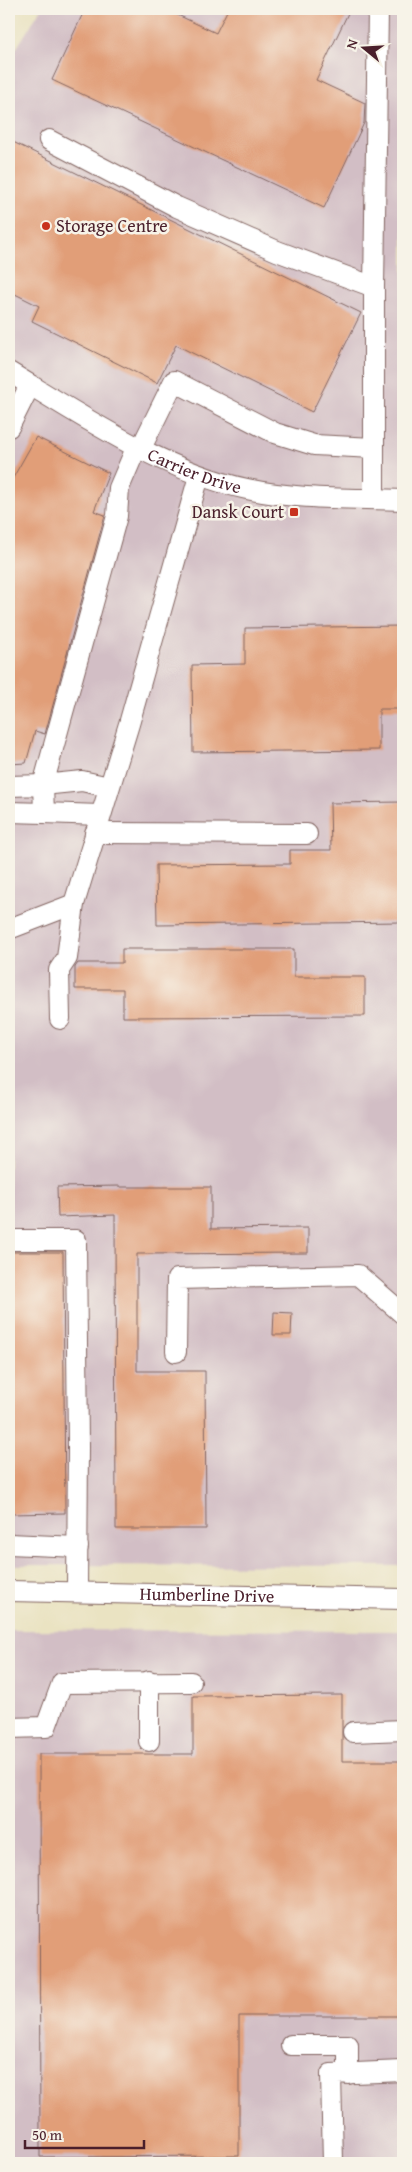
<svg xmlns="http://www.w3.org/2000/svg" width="412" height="2172" font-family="'Gentium Book Plus',serif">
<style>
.industrial{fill:#d2bec5}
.building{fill:#e19e78}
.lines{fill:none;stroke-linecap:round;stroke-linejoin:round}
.minor-casing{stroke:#826460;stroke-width:22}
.minor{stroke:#fff;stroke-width:20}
.poi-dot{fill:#c8321e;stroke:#f7f3e8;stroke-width:2}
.labels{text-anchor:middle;stroke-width:5;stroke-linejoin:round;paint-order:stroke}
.poi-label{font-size:18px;fill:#4a1f2b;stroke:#f7f3e8;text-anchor:start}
.street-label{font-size:18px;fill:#4a1f2b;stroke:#f7f3e8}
</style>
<rect width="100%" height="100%" fill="#f7f3e8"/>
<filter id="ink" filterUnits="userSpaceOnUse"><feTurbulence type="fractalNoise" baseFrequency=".02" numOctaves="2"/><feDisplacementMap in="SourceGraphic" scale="10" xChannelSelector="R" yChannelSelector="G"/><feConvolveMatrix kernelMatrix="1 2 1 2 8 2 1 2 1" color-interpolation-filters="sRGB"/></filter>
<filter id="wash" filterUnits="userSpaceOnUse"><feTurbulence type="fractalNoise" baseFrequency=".0096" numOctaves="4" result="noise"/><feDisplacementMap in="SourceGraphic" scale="20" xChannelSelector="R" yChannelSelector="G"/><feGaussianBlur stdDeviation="1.12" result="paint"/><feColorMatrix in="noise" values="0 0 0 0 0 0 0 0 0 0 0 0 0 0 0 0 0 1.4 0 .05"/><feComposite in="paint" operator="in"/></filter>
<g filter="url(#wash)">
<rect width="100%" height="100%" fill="#eae3c2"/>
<g class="industrial">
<polygon points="41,9 403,9 403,1566 9,1565 9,60"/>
<polygon points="9,1630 403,1631 403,2163 9,2163"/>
</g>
<g id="blocks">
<g class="building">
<polygon points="85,9 165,9 216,33 228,9 350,9 316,80 365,103 364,123 324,208 52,80"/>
<polygon points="9,140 361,313 312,412 176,345 157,383 32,321 39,306 9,291"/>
<polygon points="36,437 109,473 94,511 105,515 45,734 35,731 26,763 9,764 9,485"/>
<polygon points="403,626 403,709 379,709 379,750 193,752 192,665 245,664 245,628"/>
<polygon points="403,802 403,922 157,925 156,865 290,864 290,850 331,850 330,803"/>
<polygon points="122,949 294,949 294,977 365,977 365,1016 123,1017 123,989 75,989 75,967 78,963 122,963"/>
<polygon points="120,1186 120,1187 211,1187 211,1229 308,1228 308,1253 137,1254 137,1371 205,1371 206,1529 116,1529 115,1215 58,1217 57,1187"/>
<polygon points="9,1252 63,1252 65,1513 9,1514"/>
<polygon points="274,1312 292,1313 291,1335 273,1335"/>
<polygon points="342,1695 342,1761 402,1761 402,2016 239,2016 239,2156 40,2157 39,1754 193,1754 193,1696"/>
</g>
</g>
</g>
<g filter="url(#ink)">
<use href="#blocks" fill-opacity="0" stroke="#826460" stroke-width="1"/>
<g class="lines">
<g class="minor-casing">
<g id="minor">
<polyline points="49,140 177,207 277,251 374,287"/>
<path id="s1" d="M9 372C82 416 163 471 247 489 298 500 352 498 403 500"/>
<polyline points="9,427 30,385"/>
<polyline points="141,448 174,381 275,433 314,445 374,448"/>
<polyline points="374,499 374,287 378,9"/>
<polyline points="9,786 43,785 44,813 100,815"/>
<polyline points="109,787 82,781 43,785 117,516 119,488 137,446"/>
<polyline points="9,812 44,813"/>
<polyline points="95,833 307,834"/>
<polyline points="9,929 74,904"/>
<polyline points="60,1019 59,970 67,958 74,904 129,724 199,476"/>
<polyline points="9,1240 76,1240 78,1447 77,1592"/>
<polyline points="176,1352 177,1279 358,1275 403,1314"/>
<polyline points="9,1544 78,1547"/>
<path id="s2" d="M9 1591 403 1599"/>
<polyline points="9,1728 46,1727 62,1683 191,1682"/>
<polyline points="353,1732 403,1730"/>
<polyline points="149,1741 149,1681"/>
<polyline points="291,2045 348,2045 348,2074"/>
<polyline points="333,2163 331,2074 403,2071"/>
</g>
</g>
<use href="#minor" class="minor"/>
</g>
</g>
<g class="poi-dot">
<circle cx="46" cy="226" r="5"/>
<rect x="289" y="507" width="10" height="10" rx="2.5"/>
</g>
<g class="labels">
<g class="poi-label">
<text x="56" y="232">Storage Centre</text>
<text x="284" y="518" text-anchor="end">Dansk Court</text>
</g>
<g class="street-label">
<text dy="6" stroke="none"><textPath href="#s1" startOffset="211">Carrier Drive</textPath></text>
<text dy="6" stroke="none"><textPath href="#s2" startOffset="198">Humberline Drive</textPath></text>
</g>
</g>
<rect width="412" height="2172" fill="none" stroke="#f7f3e8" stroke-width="30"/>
<g transform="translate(364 48) rotate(288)" stroke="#f7f3e8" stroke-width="4" paint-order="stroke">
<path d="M0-4L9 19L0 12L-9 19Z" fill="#4a1f2b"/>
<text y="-8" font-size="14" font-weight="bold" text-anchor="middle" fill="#4a1f2b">N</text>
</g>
<path d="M25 2140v8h119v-8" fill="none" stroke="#4a1f2b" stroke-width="2.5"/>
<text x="32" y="2140" font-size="15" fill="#4a1f2b" stroke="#f7f3e8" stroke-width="4" paint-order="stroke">50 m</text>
</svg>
